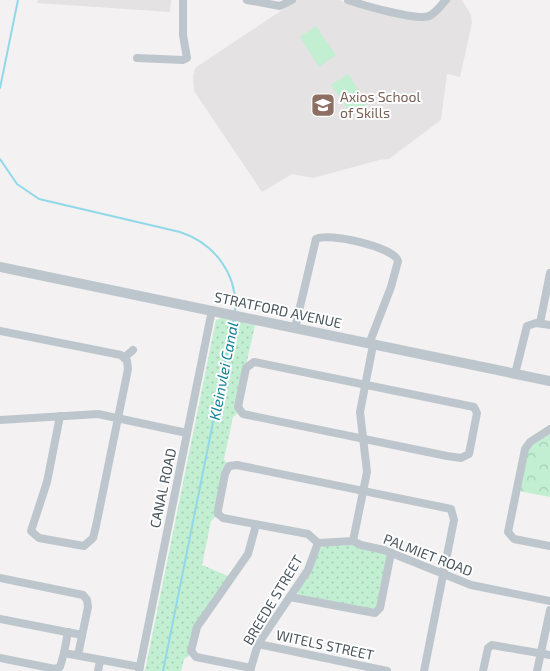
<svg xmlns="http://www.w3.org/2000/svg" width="550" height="671" font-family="'Exo 2',sans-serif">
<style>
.education{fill:#e4e2e3}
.grass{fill:url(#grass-dots)}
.park{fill:url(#park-crowns)}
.pitch{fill:#c2eed2}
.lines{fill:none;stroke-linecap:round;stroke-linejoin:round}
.stream{stroke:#91d9e9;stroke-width:2}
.minor{stroke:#bdc6cd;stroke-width:8}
.tertiary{stroke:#bdc6cd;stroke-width:10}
.labels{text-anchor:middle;stroke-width:4;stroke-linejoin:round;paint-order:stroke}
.education-label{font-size:14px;fill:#785e54;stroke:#fff;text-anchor:start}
.street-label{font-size:14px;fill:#49555e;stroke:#fff}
.water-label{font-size:15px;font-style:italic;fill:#138198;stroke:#fff}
</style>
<defs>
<pattern id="grass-dots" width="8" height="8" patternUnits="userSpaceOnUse" patternTransform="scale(1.25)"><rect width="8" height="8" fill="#c2eed2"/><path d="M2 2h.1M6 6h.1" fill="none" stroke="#a8ceb7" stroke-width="1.8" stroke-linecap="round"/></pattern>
<pattern id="park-crowns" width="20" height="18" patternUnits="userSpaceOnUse" patternTransform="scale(1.25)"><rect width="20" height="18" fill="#c2eed2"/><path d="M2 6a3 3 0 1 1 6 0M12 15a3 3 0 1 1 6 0" fill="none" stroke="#a8ceb7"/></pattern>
</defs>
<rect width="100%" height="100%" fill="#f3f1f1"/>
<g class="education">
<polygon points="38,0 171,0 170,12 37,3"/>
<polygon points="297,0 339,0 363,9 427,21 450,0 462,0 471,15 472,23 460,77 447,74 441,120 389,159 379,160 313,178 292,174 262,192 194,91 193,76 195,68"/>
</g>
<g class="grass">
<polygon points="222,318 255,325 236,410 238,413 233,417 224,459 227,464 216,516 211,521 202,565 228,576 194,628 190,655 184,659 181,671 145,671 216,320"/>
<polygon points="329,544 343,546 351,544 384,553 387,556 376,610 299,595 297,592 312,569 319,549"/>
</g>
<polygon class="park" points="550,432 550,497 519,491 528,447"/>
<g class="pitch">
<polygon points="316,26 336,55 319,67 300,37"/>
<polygon points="348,74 368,103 351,114 331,85"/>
</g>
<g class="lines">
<g class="stream">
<polyline points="0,88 18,0"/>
<path d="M0 159 17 184 39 199 180 232C214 243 238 274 235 311"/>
<polyline points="163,671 234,318"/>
</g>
<g class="minor">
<polyline points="247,0 280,6 292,0"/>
<path d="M348 0C362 5 418 21 429 16 436 13 441 5 446 0"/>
<polyline points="137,58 183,60 187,58 183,35 183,0"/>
<polyline points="540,323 550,273"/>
<path d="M295 328 316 239C328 232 394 247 398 261L391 287 369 344"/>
<polyline points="0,331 121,355 127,361 128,369 96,526 93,538 84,546 39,538 31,531 47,482 60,416"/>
<polyline points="125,357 133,350"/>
<polygon points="254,362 474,407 477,413 469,454 461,458 447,456 243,414 238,407 246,368"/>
<polyline points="515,374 527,326 536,323 550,325"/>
<polyline points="0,420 98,414 187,433"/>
<polyline points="550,429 530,442 525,449 508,532 514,539 550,546"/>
<polyline points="353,541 367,472 360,412 373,345"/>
<polyline points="0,578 83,595 87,600 88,607 78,655"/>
<polyline points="290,597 375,613 380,608 391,553"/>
<polyline points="0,619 82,635"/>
<polyline points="258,644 387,671"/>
<polyline points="64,653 68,632"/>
<polyline points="0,658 55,669 60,667 64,653 140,667"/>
<polyline points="251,668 196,657 191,651 197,627 248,554 256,525"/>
<polyline points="98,671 100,661"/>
<polyline points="139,671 212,310"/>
<polyline points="250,671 258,644 308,570 318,543"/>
<polyline points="424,671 454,520 451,509 237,465 229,466 225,474 218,510 218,514 223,518 308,534 318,543 353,541 361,545 384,550 471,585 550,601"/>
<polyline points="483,671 488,648 492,645 550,655"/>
<polyline points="537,671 550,610"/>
</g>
<polyline class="tertiary" points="0,267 550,381"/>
</g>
<defs>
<g id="school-square" transform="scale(1.25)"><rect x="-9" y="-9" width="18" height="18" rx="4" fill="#8d6e63" stroke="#fff"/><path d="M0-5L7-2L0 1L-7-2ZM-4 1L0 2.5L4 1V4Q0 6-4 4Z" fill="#fff"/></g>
</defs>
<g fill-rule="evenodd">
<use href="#school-square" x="323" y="105"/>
</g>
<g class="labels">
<g class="education-label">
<text x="340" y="102">Axios School<tspan x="340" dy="16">of Skills</tspan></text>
</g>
<g class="street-label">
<text transform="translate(278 310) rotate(12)" y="5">STRATFORD AVENUE</text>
<text transform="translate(163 488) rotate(-78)" y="5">CANAL ROAD</text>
<text transform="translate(428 555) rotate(21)" y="5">PALMIET ROAD</text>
<text transform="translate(273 600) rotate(-59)" y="5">BREEDE STREET</text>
<text transform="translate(325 645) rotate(12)" y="5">WITELS STREET</text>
</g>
<g class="water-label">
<text transform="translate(224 371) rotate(-79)" y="5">Kleinvlei Canal</text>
</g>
</g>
</svg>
